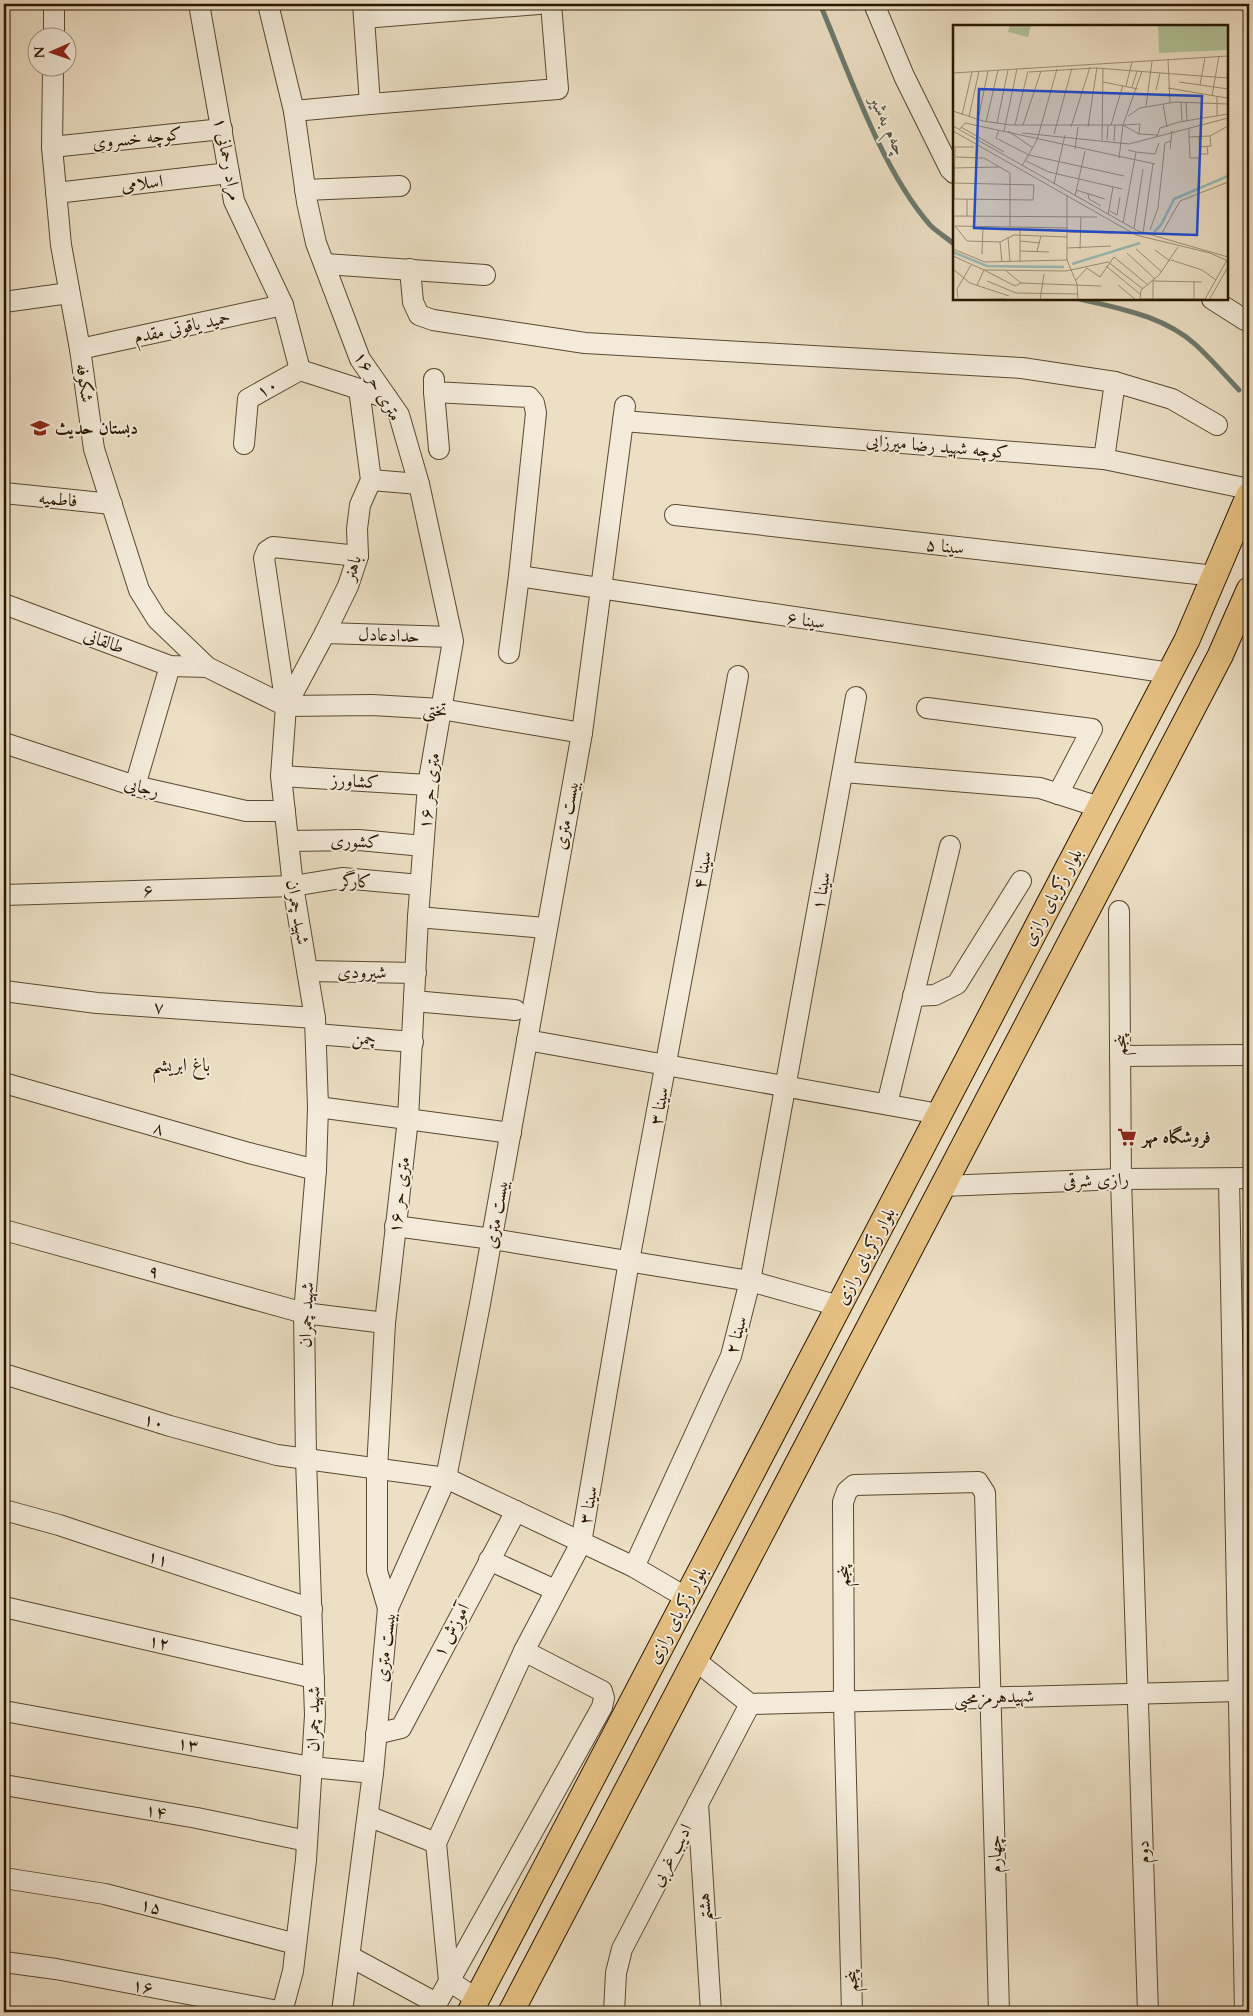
<svg xmlns="http://www.w3.org/2000/svg" width="1253" height="2016" font-family="Cardo,Amiri,serif">
<style>
.lines{fill:none;stroke-linecap:round;stroke-linejoin:round}
.stream{stroke:#6c7a6e;stroke-width:5}
.minor-casing{stroke:#594931;stroke-width:22}
.major-casing{stroke:#281700;stroke-width:27}
.minor{stroke:#f3ead9;stroke-width:20}
.major{stroke:#e6c082;stroke-width:25}
.labels{text-anchor:middle;stroke-width:4;stroke-linejoin:round;paint-order:stroke}
.street-label{font-size:18px;fill:#281700;stroke:#f3ead9}
.poi-label{font-size:18px;font-weight:bold;fill:#281700;stroke:#f3ead9;text-anchor:start}
.water-label{font-size:19px;font-style:italic;fill:#505140;stroke:#f3ead9}
.neighbourhood-label{font-size:19px;fill:#281700;stroke:#f3ead9}
.inset-river{fill:none;stroke:#99bcb7;stroke-width:2.5}
.inset-road{fill:none;stroke:#9e8f76;stroke-width:1}
.view{fill:#1d4ed8;fill-opacity:0.15;stroke:#1d4ed8;stroke-width:2.5}
.inset-edge{fill:none;stroke:#281700;stroke-width:2.5}
</style>
<rect width="100%" height="100%" fill="#ecdfc4"/>
<filter id="stains"><feTurbulence type="fractalNoise" baseFrequency=".004" numOctaves="4"/><feColorMatrix values="0 0 0 0 .2 0 0 0 0 .09 0 0 0 0 .02 0 0 0 .5 -.17"/></filter>
<radialGradient id="worn" r=".72"><stop offset=".6" stop-color="#630" stop-opacity="0"/><stop offset="1" stop-color="#630" stop-opacity=".3"/></radialGradient>
<g class="lines">
<g class="stream">
<path d="M820 4C849 72 881 169 930 225 937 232 947 238 954 244"/>
<path d="M1080 299C1121 309 1164 316 1196 345 1211 359 1225 375 1239 390"/>
</g>
<g class="minor-casing">
<g id="minor">
<polyline points="199,4 234,201 283,305 300,370 387,398"/>
<polyline points="268,4 294,111 307,202 316,243 360,359 399,415 419,484 453,641 428,785 418,917 408,1119 385,1323 377,1469 377,1571 388,1608"/>
<polyline points="874,4 904,76 950,169 954,173"/>
<polyline points="364,18 539,4"/>
<polyline points="54,38 54,4"/>
<polyline points="53,68 52,147 61,245 80,349 94,449 139,590 157,619 207,667 286,706 281,776 293,886 315,1018 318,1107 316,1170 304,1313 306,1459 315,1715 306,1860 293,1971 282,2012"/>
<polyline points="370,104 558,89 551,4"/>
<polyline points="294,111 370,104 363,4"/>
<polyline points="52,147 222,129"/>
<polyline points="305,190 400,186"/>
<polyline points="56,193 229,173"/>
<polyline points="325,264 485,275"/>
<polyline points="410,269 413,302 419,315 433,320 585,343 1022,368 1115,382 1172,399 1217,425"/>
<polyline points="1212,299 1245,320"/>
<polyline points="4,302 69,293"/>
<polyline points="80,349 283,305"/>
<polyline points="434,379 434,392 529,397 534,403 536,413 519,576"/>
<polyline points="434,392 439,449"/>
<polyline points="623,421 1104,459 1249,489"/>
<polyline points="244,444 248,399 300,370"/>
<polyline points="1104,459 1115,382"/>
<polyline points="371,480 419,484"/>
<polyline points="4,493 112,504"/>
<polyline points="675,515 1215,576"/>
<polyline points="4,604 170,666 207,667"/>
<polyline points="325,633 452,637"/>
<polyline points="509,653 519,576 1170,673"/>
<polyline points="286,706 325,633 348,586 358,556 357,529 360,505 371,480 359,389"/>
<polyline points="286,706 372,705 441,709 582,733"/>
<polyline points="286,706 264,558 267,551 273,547 358,556"/>
<polyline points="927,708 1092,729 1058,794"/>
<polyline points="4,743 135,786 246,811 285,811"/>
<polyline points="844,772 1040,788 1099,807"/>
<polyline points="281,776 428,785"/>
<polyline points="135,786 170,666"/>
<polyline points="288,841 359,840 423,846"/>
<polyline points="4,895 293,886 342,878 420,885"/>
<polyline points="1119,911 1121,1179 1148,2012"/>
<polyline points="418,917 545,928"/>
<polyline points="309,971 416,973"/>
<polyline points="4,991 97,1003 315,1018"/>
<polyline points="913,996 935,995 957,984 1021,881"/>
<polyline points="414,1001 515,1010"/>
<polyline points="316,1034 413,1042"/>
<polyline points="527,1040 939,1114"/>
<polyline points="1120,1056 1249,1055"/>
<polyline points="4,1083 249,1153 316,1170"/>
<polyline points="887,1104 950,846"/>
<polyline points="318,1107 511,1133"/>
<polyline points="1229,1179 1245,2012"/>
<polyline points="943,1186 1121,1179 1249,1178"/>
<polyline points="395,1226 492,1239 750,1281 839,1306"/>
<polyline points="4,1230 304,1313 385,1323"/>
<polyline points="4,1374 170,1426 277,1455 446,1478 634,1567 687,1598"/>
<polyline points="4,1510 59,1525 312,1609"/>
<polyline points="489,1560 555,1590"/>
<polyline points="634,1567 731,1356 750,1281 856,697"/>
<polyline points="4,1607 314,1678"/>
<polyline points="695,1660 750,1704"/>
<polyline points="750,1704 1239,1691"/>
<polyline points="4,1711 311,1767 373,1773"/>
<polyline points="376,1734 401,1728 516,1511"/>
<polyline points="4,1785 197,1818 307,1841"/>
<polyline points="698,1803 711,2012"/>
<polyline points="368,1816 436,1843 524,1651 581,1543 629,1261 738,676"/>
<polyline points="436,1843 449,1981 477,1999"/>
<polyline points="4,1878 105,1894 296,1944"/>
<polyline points="351,1957 436,2003"/>
<polyline points="4,1962 56,1969 283,2012"/>
<polyline points="342,2012 373,1773 388,1608 446,1478 480,1304 582,733 625,406"/>
<polyline points="432,2012 602,1707 604,1698 602,1691 524,1651"/>
<polyline points="614,2012 616,1973 622,1949 750,1704"/>
<polyline points="852,2012 844,1703 843,1502 847,1491 854,1485 978,1482 985,1493 999,2012"/>
</g>
</g>
<g class="major-casing">
<g id="major">
<polyline points="470,2012 1187,640 1249,495"/>
<polyline points="511,2012 1220,656 1249,590"/>
</g>
</g>
<use href="#minor" class="minor"/>
<use href="#major" class="major"/>
</g>
<defs>
<g id="school-bare" transform="scale(1.5)"><path d="M0-5L7-2L0 1L-7-2ZM-4 1L0 2.5L4 1V4Q0 6-4 4Z" fill="#8f2418" stroke="#f3ead9" stroke-width="2.5" paint-order="stroke"/></g>
<g id="supermarket-bare" transform="scale(1.5)"><path d="M-6-5.5h2.5l.6 2H6L4.5 2H-2.5L-4.4-4H-6ZM-1.5 3.2a1.3 1.3 0 1 0 .1 0ZM3 3.2a1.3 1.3 0 1 0 .1 0Z" fill="#8f2418" stroke="#f3ead9" stroke-width="2.5" paint-order="stroke"/></g>
</defs>
<g fill-rule="evenodd">
<use href="#school-bare" x="40" y="428"/>
<use href="#supermarket-bare" x="1127" y="1137"/>
</g>
<g class="labels">
<g class="street-label">
<text transform="translate(137 138) rotate(-6)" y="6">کوچه خسروی</text>
<text transform="translate(228 159) rotate(79)" y="6">مراد رحمانی ۱</text>
<text transform="translate(142 183) rotate(-6)" y="6">اسلامی</text>
<text transform="translate(182 327) rotate(-12)" y="6">حمید یاقوتی مقدم</text>
<text transform="translate(85 383) rotate(82)" y="6">شکوفه</text>
<text transform="translate(378 386) rotate(60)" y="6">۱۶ متری حر</text>
<text transform="translate(267 388) rotate(-29)" y="6">۱۰</text>
<text transform="translate(937 446) rotate(5)" y="6">کوچه شهید رضا میرزایی</text>
<text transform="translate(58 499) rotate(5)" y="6">فاطمیه</text>
<text transform="translate(945 546) rotate(6)" y="6">سینا ۵</text>
<text transform="translate(352 568) rotate(-74)" y="6">باهنر</text>
<text transform="translate(806 620) rotate(8)" y="6">سینا ۶</text>
<text transform="translate(389 635) rotate(2)" y="6">حدادعادل</text>
<text transform="translate(104 641) rotate(20)" y="6">طالقانی</text>
<text transform="translate(435 710) rotate(5)" y="6">تختی</text>
<text transform="translate(355 781) rotate(3)" y="6">کشاورز</text>
<text transform="translate(142 787) rotate(15)" y="6">رجایی</text>
<text transform="translate(429 791) rotate(-83)" y="6">۱۶ متری حر</text>
<text transform="translate(566 815) rotate(-79)" y="6">بیست متری</text>
<text transform="translate(355 841) rotate(2)" y="6">کشوری</text>
<text transform="translate(702 870) rotate(-80)" y="6">سینا ۴</text>
<text transform="translate(356 881) rotate(2)" y="6">کارگر</text>
<text transform="translate(148 890) rotate(-2)" y="6">۶</text>
<text transform="translate(821 891) rotate(-79)" y="6">۱ سینا</text>
<text transform="translate(1052 897) rotate(-62)" y="6">بلوار زکریای رازی</text>
<text transform="translate(298 912) rotate(80)" y="6">شهید چمران</text>
<text transform="translate(362 972) rotate(1)" y="6">شیرودی</text>
<text transform="translate(159 1007) rotate(4)" y="6">۷</text>
<text transform="translate(364 1038) rotate(5)" y="6">چمن</text>
<text transform="translate(1120 1045) rotate(-90)" y="6">پنجم</text>
<text transform="translate(659 1106) rotate(-79)" y="6">سینا ۳</text>
<text transform="translate(159 1128) rotate(16)" y="6">۸</text>
<text transform="translate(1096 1180) rotate(-2)" y="6">رازی شرقی</text>
<text transform="translate(399 1195) rotate(-83)" y="6">۱۶ متری حر</text>
<text transform="translate(496 1214) rotate(-80)" y="6">بیست متری</text>
<text transform="translate(865 1256) rotate(-62)" y="6">بلوار زکریای رازی</text>
<text transform="translate(154 1271) rotate(15)" y="6">۹</text>
<text transform="translate(306 1315) rotate(-88)" y="6">شهید چمران</text>
<text transform="translate(736 1335) rotate(-75)" y="6">سینا ۲</text>
<text transform="translate(154 1421) rotate(17)" y="6">۱۰</text>
<text transform="translate(588 1505) rotate(-80)" y="6">سینا ۳</text>
<text transform="translate(158 1558) rotate(18)" y="6">۱۱</text>
<text transform="translate(843 1576) rotate(-90)" y="6">پنجم</text>
<text transform="translate(677 1615) rotate(-62)" y="6">بلوار زکریای رازی</text>
<text transform="translate(451 1630) rotate(-62)" y="6">آموزش ۱</text>
<text transform="translate(159 1642) rotate(13)" y="6">۱۲</text>
<text transform="translate(385 1647) rotate(-83)" y="6">بیست متری</text>
<text transform="translate(994 1697) rotate(-2)" y="6">شهیدهرمزمحبی</text>
<text transform="translate(313 1719) rotate(-89)" y="6">شهید چمران</text>
<text transform="translate(188 1744) rotate(10)" y="6">۱۳</text>
<text transform="translate(156 1811) rotate(10)" y="6">۱۴</text>
<text transform="translate(1143 1852) rotate(-92)" y="6">دوم</text>
<text transform="translate(995 1854) rotate(-91)" y="6">چهارم</text>
<text transform="translate(671 1855) rotate(-62)" y="6">ادیب غربی</text>
<text transform="translate(151 1906) rotate(15)" y="6">۱۵</text>
<text transform="translate(704 1907) rotate(-93)" y="6">هشتم</text>
<text transform="translate(851 1981) rotate(-91)" y="6">پنجم</text>
<text transform="translate(143 1986) rotate(11)" y="6">۱۶</text>
</g>
<g class="poi-label">
<text x="55" y="434">دبستان حدیث</text>
<text x="1142" y="1143">فروشگاه مهر</text>
</g>
<g class="water-label">
<text transform="translate(889 125) rotate(65)" y="7">چەم بەشیر</text>
</g>
<g class="neighbourhood-label">
<text x="181" y="1071">باغ ابریشم</text>
</g>
</g>
<g transform="translate(953 25)">
<rect width="275" height="275" fill="#ecdfc4"/>
<path d="M57 0H78L75 12 55 7ZM205 0H275V25L206 28Z" fill="#b2c399"/>
<path class="inset-river" d="M201 207 208 200 221 174 275 151M0 227 34 241 111 242M119 239 187 218"/>
<path class="inset-road" d="M215 34 217 78M76 47 143 43 274 53 275 38M0 48 275 31M150 57 185 64M226 57 275 64M247 60 252 33M173 61 179 37M179 62 184 46M215 63 274 73M203 65 207 48M259 71 266 31M228 77 229 96M233 77 234 96M210 79 214 102M193 82 199 36M0 86 30 96 58 100H170L189 46M9 90 19 47M175 91 187 83 222 77 275 79M264 91V71M16 92 26 46M25 95 35 46M33 97 45 45M44 98 55 45M62 100 75 46M70 100 88 46M158 100 170 60M170 100 186 109 204 110M171 100 187 99 186 109M0 101 185 206 275 232M8 102 51 127M118 102 137 42M135 102 144 42M236 104V112L257 111 275 101M6 105 12 98 202 139M46 105 43 113 76 130 171 151M0 106 183 210 257 228 275 236M51 106 64 44M55 106 80 123M69 108 176 119 275 93M101 109 119 43M204 112 207 103 226 97 275 89M236 112 237 133H247L246 112M149 115 150 44M154 115 155 100M161 116 162 100M246 122 258 121 257 111M122 124 125 102M217 124 219 106M183 127 202 129 206 118M247 129H255L254 122M2 132 31 133 57 148M166 133 170 100M73 136 96 147 169 164M69 141 84 115 104 44M0 143 46 142M0 158 81 160 80 175 0 174M101 159 112 110M123 165 152 174M135 169 136 174 148 181M114 171V235L124 259 125 275M122 171 132 126M1 174 2 122H21M157 186 164 190 167 172M155 190 160 162M0 191 144 192M14 191V174M170 198 183 127 175 125M2 201 14 216 47 217 61 210 114 212M2 201 114 203M57 202V148M67 203V237M181 203 190 144M197 205 205 183 212 118 218 116M114 207 160 208M190 208 200 139M209 208 227 176 275 157M55 212 57 237M67 216 87 218M47 217 49 237M114 223 158 221M0 224 32 237 114 235M127 224 128 192M183 224 209 247M202 225 217 236M67 226 96 227M84 226 88 211M174 228 202 254M29 229 30 202M0 231 31 245 113 246 155 237 190 264M218 235 249 245 263 255M153 241 187 269M0 244 17 258 56 271M52 245 68 258M123 255 134 243 147 252 161 232 195 260M34 256 63 268 125 269M24 260 31 245 62 261M165 260 183 275M62 261 68 258 148 261M5 273 4 264 18 240M187 274H252M200 274V256L249 257M241 274V257M252 274 274 235M2 275 53 274M87 275 91 249M187 275 188 265 206 250 225 222M256 275 275 242"/>
<path class="view" d="M26 64 249 71 244 210 21 203Z"/>
<rect width="275" height="275" class="inset-edge"/>
</g>
<rect width="1253" height="2016" fill="none" stroke="#ecdfc4" stroke-width="20"/>
<rect x="5" y="5" width="1243" height="2006" fill="none" stroke="#281700" stroke-width="2.5"/>
<rect x="10" y="10" width="1233" height="1996" fill="none" stroke="#281700"/>
<g transform="translate(52 52) rotate(268)"><circle r="24" fill="#f3ead9" stroke="#a29682"/>
<path d="M0-4L9 19L0 12L-9 19Z" fill="#8f2418"/>
<text y="-8" font-size="14" font-weight="bold" text-anchor="middle" fill="#281700">N</text>
</g>
<rect width="100%" height="100%" filter="url(#stains)"/>
<rect width="100%" height="100%" fill="url(#worn)"/>
</svg>
